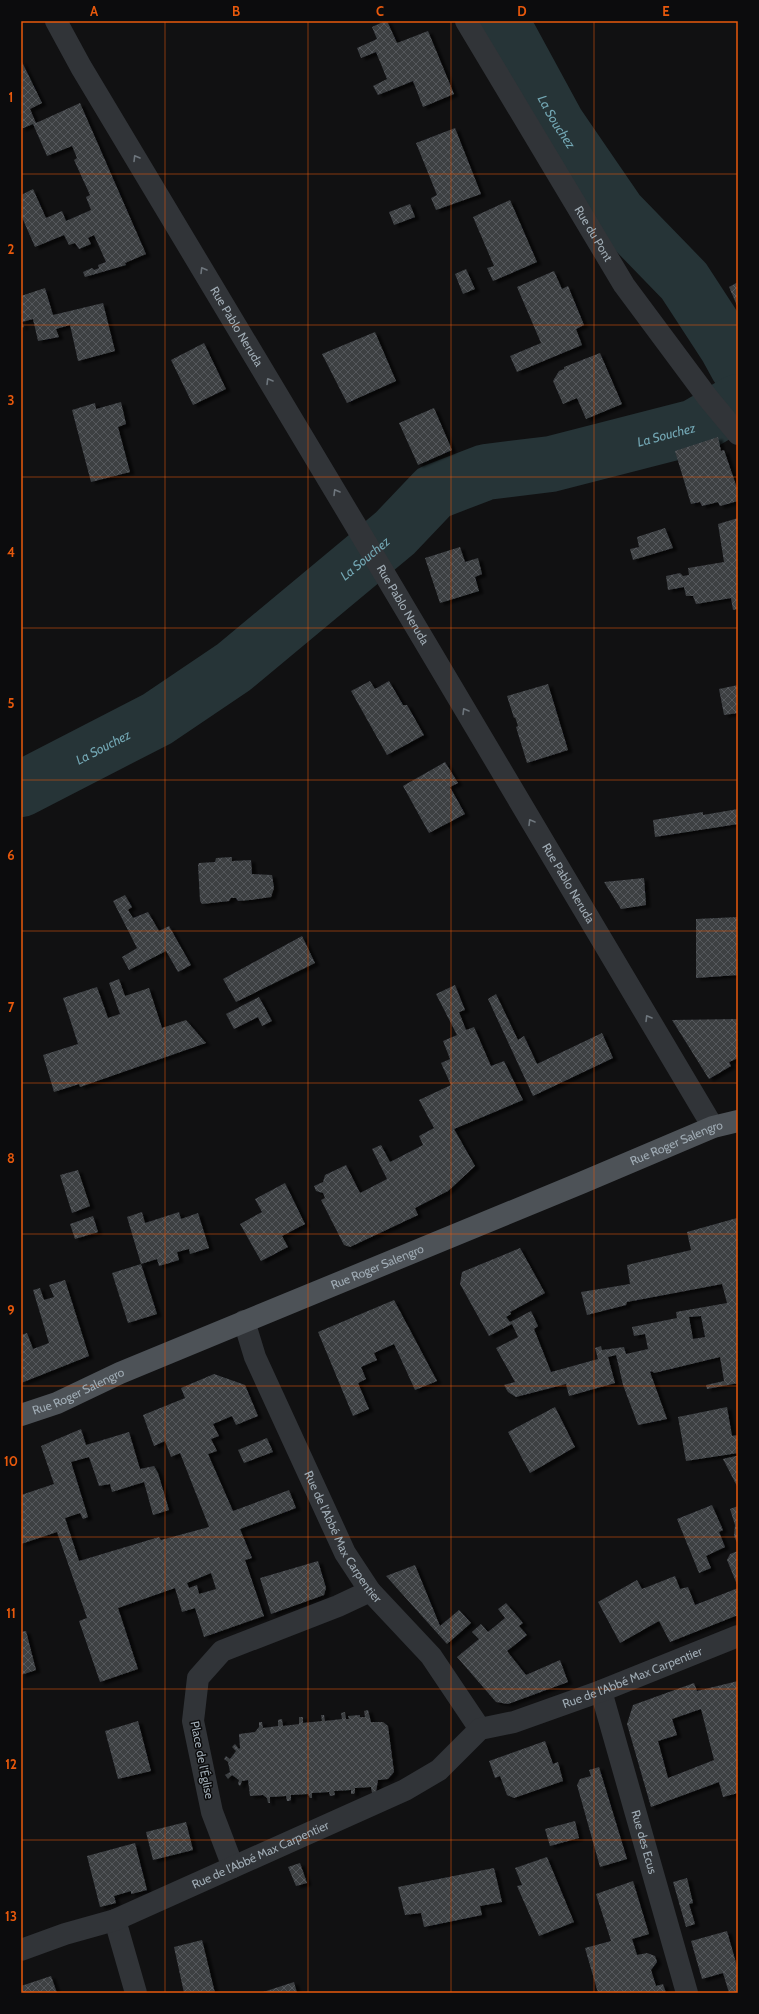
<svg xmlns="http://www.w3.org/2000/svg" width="759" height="2014" font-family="Cabin,sans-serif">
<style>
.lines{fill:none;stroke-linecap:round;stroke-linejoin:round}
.river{stroke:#263437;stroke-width:56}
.building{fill:url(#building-cross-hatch);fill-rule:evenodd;filter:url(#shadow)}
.minor{stroke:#313438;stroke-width:22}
.major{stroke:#4d5257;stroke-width:22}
.oneway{stroke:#6e767d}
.grid{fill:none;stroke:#e8590c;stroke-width:1;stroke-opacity:0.55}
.labels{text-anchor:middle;stroke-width:3;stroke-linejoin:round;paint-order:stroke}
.street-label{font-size:12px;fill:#a0acb5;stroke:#0c0c0d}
.water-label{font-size:13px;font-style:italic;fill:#73a7b4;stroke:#0c0c0d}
.neatline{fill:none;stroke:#e8590c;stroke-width:1.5}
.grid-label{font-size:13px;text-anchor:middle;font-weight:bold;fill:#e8590c}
</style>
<defs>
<pattern id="building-cross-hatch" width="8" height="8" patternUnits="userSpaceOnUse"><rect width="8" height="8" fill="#3c3f43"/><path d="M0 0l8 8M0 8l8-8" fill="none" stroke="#55585c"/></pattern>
<filter id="shadow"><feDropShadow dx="4.5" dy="2.5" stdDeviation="1" flood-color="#0009"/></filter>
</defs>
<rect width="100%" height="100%" fill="#111112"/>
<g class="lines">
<g class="river">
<path id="s1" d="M501 21 557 124 618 213 684 281 727 347 738 367"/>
<path id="s2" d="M21 789 157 719 234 667 395 533 434 492 486 472 551 464 695 427 738 402"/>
</g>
</g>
<g class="building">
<polygon points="385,21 387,21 397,43 428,31 454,94 423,107 413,81 378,95 373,86 387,79 376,52 361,58 357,48 377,39 372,27"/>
<polygon points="21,60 42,103 30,109 36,123 80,103 146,254 125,263 126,265 85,277 83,272 92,268 94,270 99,268 98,265 106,262 94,235 88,238 91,244 79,249 75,243 69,245 64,235 35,247 21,215 21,195 33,189 46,218 62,211 66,221 91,210 86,197 90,195 74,160 77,158 72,146 47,156 33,124 21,129"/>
<polygon points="455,128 481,194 436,210 431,198 437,195 416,143"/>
<polygon points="510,200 537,262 493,281 487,268 494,266 473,217"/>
<polygon points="410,204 415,217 394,225 389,212"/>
<polygon points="466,269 475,289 463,294 455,274"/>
<polygon points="554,271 562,289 568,286 584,325 576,329 582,345 517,372 510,356 541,343 517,287"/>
<polygon points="738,282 738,308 729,287"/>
<polygon points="45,288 53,315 103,303 115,351 78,361 70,325 56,329 59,337 38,341 33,319 22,322 24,327 21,328 21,296"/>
<polygon points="375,332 396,381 347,403 322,354"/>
<polygon points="204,343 226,389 193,405 171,360"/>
<polygon points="600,353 622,404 586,419 577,398 563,404 553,381 559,371 564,369 564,367"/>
<polygon points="121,402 126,424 118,427 130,472 91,482 72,410 95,403 96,409"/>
<polygon points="434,408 452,450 418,465 399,423"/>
<polygon points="718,437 721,451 724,450 738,491 738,501 720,506 718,502 702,506 700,502 691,504 675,451"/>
<polygon points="738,518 738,609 733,610 731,598 696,604 693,596 686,596 684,587 668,590 666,576 680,573 683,576 689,575 688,568 724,562 718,524"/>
<polygon points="665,528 673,548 633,560 630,549 639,547 637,537"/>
<polygon points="460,547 465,562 478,558 482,574 475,577 479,591 440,603 425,558"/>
<polygon points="370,681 375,689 389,681 403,705 407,705 424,735 387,755 351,691"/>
<polygon points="548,684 568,750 527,763 516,727 518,726 515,717 514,718 507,696"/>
<polygon points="738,685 738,713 724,715 719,689"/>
<polygon points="445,762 458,783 450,787 465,814 429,833 403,786"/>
<polygon points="738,809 738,824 655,837 653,820 703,812 703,815"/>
<polygon points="232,857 232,861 251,860 252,874 272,875 274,888 271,897 250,900 238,901 236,898 231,898 229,901 202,904 200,901 198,865 199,863 215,862 216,858"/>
<polygon points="644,878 646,905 621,909 604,882"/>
<polygon points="125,895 132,907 128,910 133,918 148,912 159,931 169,926 191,965 178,972 166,951 129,970 122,957 137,948 113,901"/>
<polygon points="738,917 738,951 736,951 738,975 696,978 696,919"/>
<polygon points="302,936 315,963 236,1002 223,979"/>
<polygon points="119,979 125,996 149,988 162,1028 186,1020 206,1043 80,1087 79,1084 54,1092 43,1055 78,1044 63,998 97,987 108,1018 120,1014 109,983"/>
<polygon points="455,985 465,1010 459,1012 466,1030 474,1027 491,1066 504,1061 523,1100 454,1129 475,1166 448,1191 415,1208 418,1215 350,1247 344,1245 321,1200 325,1198 323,1193 316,1191 314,1186 323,1182 325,1175 346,1165 360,1193 387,1179 372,1149 381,1145 390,1162 423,1145 419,1136 434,1128 419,1100 451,1085 441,1063 450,1059 443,1041 457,1035 436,994"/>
<polygon points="496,994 518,1040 524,1036 537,1064 602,1033 613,1058 533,1096 488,999"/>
<polygon points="259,997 272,1021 262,1026 258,1017 234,1029 226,1014"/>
<polygon points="738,1019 738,1058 729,1062 731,1066 709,1079 672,1020"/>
<polygon points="78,1170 90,1206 72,1213 60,1175"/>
<polygon points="285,1183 305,1224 282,1236 288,1247 261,1261 240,1224 262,1212 255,1199"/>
<polygon points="142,1212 145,1223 179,1212 181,1219 198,1213 209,1248 190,1254 189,1249 177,1252 179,1260 159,1266 157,1259 141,1264 127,1217"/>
<polygon points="93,1216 98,1232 75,1239 70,1224"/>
<path d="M737 1218 738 1383 707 1389 706 1385 724 1381 720 1357 654 1373 652 1371 650 1372 667 1419 638 1425 623 1385 616 1355 608 1357 615 1383 569 1396 566 1384 516 1397 508 1392 504 1385 515 1382 496 1348 518 1337 512 1324 489 1336 460 1284 462 1272 520 1248 545 1293 510 1312 511 1314 506 1317 510 1322 531 1311 538 1326 534 1329 551 1372 598 1359 595 1348 601 1346 602 1350 624 1347 626 1354 648 1349 645 1334 634 1336 632 1327 677 1318 676 1312 727 1303 722 1284 627 1302 626 1305 587 1315 581 1292 630 1284 627 1265 691 1250 687 1232ZM701 1316 705 1337 693 1339 689 1317Z"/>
<polygon points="141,1264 157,1314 128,1323 112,1273"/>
<polygon points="65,1280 89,1356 21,1383 21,1335 27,1333 33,1349 49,1343 33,1290 40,1288 44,1300 54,1297 49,1285"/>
<polygon points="394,1300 437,1381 415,1390 394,1344 374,1353 377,1360 361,1367 366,1379 358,1383 369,1409 353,1416 318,1332"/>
<path d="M214 1374 245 1385 258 1416 236 1425 232 1416 213 1424 219 1436 211 1439 217 1451 208 1454 233 1511 289 1490 296 1508 240 1529 252 1558 245 1560 264 1616 204 1637 195 1608 182 1612 175 1588 118 1608 138 1669 100 1682 79 1621 87 1618 57 1532 21 1544V1495L54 1484 41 1446 81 1429 86 1445 129 1432 140 1469 154 1466 158 1473 169 1510 153 1515 144 1482 112 1492 110 1484 99 1486 89 1457 71 1462 88 1517 83 1519 80 1513 65 1518 79 1561 159 1537 161 1540 209 1527 180 1453 171 1457 165 1441 154 1446 143 1415 185 1398 181 1388ZM211 1573 216 1589 199 1594 197 1585 189 1588 187 1583Z"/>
<polygon points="555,1407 575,1447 530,1473 508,1432"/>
<polygon points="727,1407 732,1436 738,1435 738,1453 686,1461 678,1417"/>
<polygon points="267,1438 273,1452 244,1463 238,1450"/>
<polygon points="736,1456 738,1456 738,1488 723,1459"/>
<polygon points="712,1505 723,1530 719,1532 725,1547 706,1556 711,1568 699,1573 677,1519"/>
<polygon points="738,1506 738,1545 734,1536 735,1525 730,1509"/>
<polygon points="738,1551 738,1587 727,1560 730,1554"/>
<polygon points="318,1561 326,1588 324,1595 271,1614 260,1578"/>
<polygon points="415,1565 440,1626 459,1610 471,1623 447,1644 386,1576"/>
<polygon points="675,1576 680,1589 688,1587 695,1605 738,1588 738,1615 670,1642 659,1621 620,1643 598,1602 637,1580 642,1589"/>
<polygon points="506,1603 523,1623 519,1626 527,1635 507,1651 526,1675 560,1660 568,1682 508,1704 496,1702 457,1657 479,1639 472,1632 481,1624 488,1632 505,1618 498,1609"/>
<polygon points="26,1631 36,1670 21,1675 21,1632"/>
<path d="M738 1681V1793L723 1797 719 1782 651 1807 627 1724 633 1705 694 1683 697 1691ZM701 1709 714 1760 668 1778 658 1741 677 1735 672 1719Z"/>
<polygon points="368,1710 371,1722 383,1722 388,1726 394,1772 388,1779 378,1780 376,1792 372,1793 371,1787 355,1788 355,1793 353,1794 351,1794 351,1790 334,1791 335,1795 330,1796 329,1792 312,1793 312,1798 310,1798 308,1794 291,1795 291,1800 289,1801 287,1801 286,1796 270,1797 270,1803 268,1803 267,1798 263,1795 250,1796 248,1780 242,1781 240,1786 238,1784 239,1780 232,1775 228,1779 225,1775 230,1772 228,1762 224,1759 226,1756 230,1759 236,1751 232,1747 235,1744 239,1749 240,1748 239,1734 255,1732 259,1727 259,1722 262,1722 263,1728 278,1726 278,1720 282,1719 283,1726 299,1724 299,1717 303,1717 303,1723 322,1721 321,1715 324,1715 325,1721 342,1719 341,1713 345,1712 346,1719 349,1719 348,1716 360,1715 360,1717 365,1717 364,1711"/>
<polygon points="138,1721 151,1771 118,1779 105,1731"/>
<polygon points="545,1741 553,1764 558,1762 563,1781 514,1798 507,1795 500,1776 495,1778 489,1761"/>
<polygon points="599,1767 627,1859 600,1867 577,1785 580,1779 591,1776 589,1770"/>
<polygon points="575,1821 579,1838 550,1846 545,1829"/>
<polygon points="186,1822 193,1850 153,1860 146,1832"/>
<polygon points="135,1843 147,1890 131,1894 131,1891 114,1896 116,1903 100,1907 87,1856"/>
<polygon points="547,1857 574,1922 539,1936 517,1886 522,1885 515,1868"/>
<polygon points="300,1863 307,1883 296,1886 288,1867"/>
<polygon points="494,1868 502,1902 480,1906 482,1915 424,1927 421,1913 405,1915 398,1887"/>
<polygon points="687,1878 693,1903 689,1904 695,1924 686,1927 673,1882"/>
<polygon points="633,1881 649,1934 632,1939 637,1955 647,1953 655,1956 657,1962 651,1970 656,1986 663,1984 666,1993 598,1993 585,1948 611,1941 596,1894"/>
<polygon points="727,1931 738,1970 738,1993 729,1993 723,1973 702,1979 691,1941"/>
<polygon points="202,1940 215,1993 184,1993 174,1947"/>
<polygon points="51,1976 57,1993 21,1993 21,1986"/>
<polygon points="294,1982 297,1993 260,1993"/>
</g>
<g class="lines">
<g class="minor">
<path id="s3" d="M56 21 81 67 356 526 713 1127"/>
<path id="s4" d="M466 21 624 285 708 398 738 434"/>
<path id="s5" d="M244 1321 255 1357 345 1553 370 1591 431 1656 480 1729"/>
<path id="s6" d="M601 1691 687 1993"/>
<polyline points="233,1867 212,1812 193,1721 198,1678 222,1651 338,1606 370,1591"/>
<polyline points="115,1920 136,1993"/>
<path id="s7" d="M21 1950 65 1934 115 1920 405 1790 439 1770 480 1729 514 1722 601 1691 738 1636"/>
</g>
<path class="major" id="s8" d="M21 1415 57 1403 120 1373 581 1183 713 1127 738 1121"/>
</g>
<defs><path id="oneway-chevron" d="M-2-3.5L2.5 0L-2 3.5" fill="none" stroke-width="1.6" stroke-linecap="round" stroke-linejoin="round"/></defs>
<g class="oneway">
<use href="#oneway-chevron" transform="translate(136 158) rotate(-121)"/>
<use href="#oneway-chevron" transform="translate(203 270) rotate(-121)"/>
<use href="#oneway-chevron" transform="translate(269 381) rotate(-121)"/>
<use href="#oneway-chevron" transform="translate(336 492) rotate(-121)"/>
<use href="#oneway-chevron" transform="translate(465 711) rotate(-121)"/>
<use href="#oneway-chevron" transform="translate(531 822) rotate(-121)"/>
<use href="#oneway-chevron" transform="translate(648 1018) rotate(-121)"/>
</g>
<path class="grid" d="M165 21V1993M308 21V1993M451 21V1993M594 21V1993M21 174H738M21 325H738M21 477H738M21 628H738M21 780H738M21 931H738M21 1083H738M21 1234H738M21 1386H738M21 1537H738M21 1689H738M21 1840H738"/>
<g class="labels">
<g class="street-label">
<text dy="4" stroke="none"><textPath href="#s4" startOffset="248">Rue du Pont</textPath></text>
<text dy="4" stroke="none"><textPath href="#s3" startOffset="355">Rue Pablo Neruda</textPath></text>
<text dy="4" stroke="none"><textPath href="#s3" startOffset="679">Rue Pablo Neruda</textPath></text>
<text dy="4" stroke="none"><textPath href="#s3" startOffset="1003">Rue Pablo Neruda</textPath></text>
<text dy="4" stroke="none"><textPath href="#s8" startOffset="710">Rue Roger Salengro</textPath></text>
<text dy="4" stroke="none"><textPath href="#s8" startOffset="386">Rue Roger Salengro</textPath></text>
<text dy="4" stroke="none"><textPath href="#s8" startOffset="62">Rue Roger Salengro</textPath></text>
<text dy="4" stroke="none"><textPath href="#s5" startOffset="238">Rue de l'Abbé Max Carpentier</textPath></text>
<text dy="4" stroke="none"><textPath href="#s7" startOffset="675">Rue de l'Abbé Max Carpentier</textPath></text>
<text transform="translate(202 1760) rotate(79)" y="4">Place de l'Église</text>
<text dy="4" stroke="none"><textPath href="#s6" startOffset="157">Rue des Ecus</textPath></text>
<text dy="4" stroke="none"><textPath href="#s7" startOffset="258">Rue de l'Abbé Max Carpentier</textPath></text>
</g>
<g class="water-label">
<text dy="5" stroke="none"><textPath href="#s1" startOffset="115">La Souchez</textPath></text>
<text dy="5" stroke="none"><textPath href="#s2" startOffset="752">La Souchez</textPath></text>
<text dy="5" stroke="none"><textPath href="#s2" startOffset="416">La Souchez</textPath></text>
<text dy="5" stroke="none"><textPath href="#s2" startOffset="92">La Souchez</textPath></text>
</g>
</g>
<rect width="759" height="2014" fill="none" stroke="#0c0c0d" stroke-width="44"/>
<rect x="22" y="22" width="715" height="1970" class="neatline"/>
<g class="grid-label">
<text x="94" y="16">A</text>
<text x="236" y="16">B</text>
<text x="380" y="16">C</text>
<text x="522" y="16">D</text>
<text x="666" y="16">E</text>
<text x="11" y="102">1</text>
<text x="11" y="254">2</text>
<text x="11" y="405">3</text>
<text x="11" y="557">4</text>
<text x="11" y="708">5</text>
<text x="11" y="860">6</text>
<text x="11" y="1012">7</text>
<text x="11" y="1163">8</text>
<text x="11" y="1315">9</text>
<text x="11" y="1466">10</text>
<text x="11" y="1618">11</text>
<text x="11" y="1769">12</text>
<text x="11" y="1921">13</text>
</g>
</svg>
